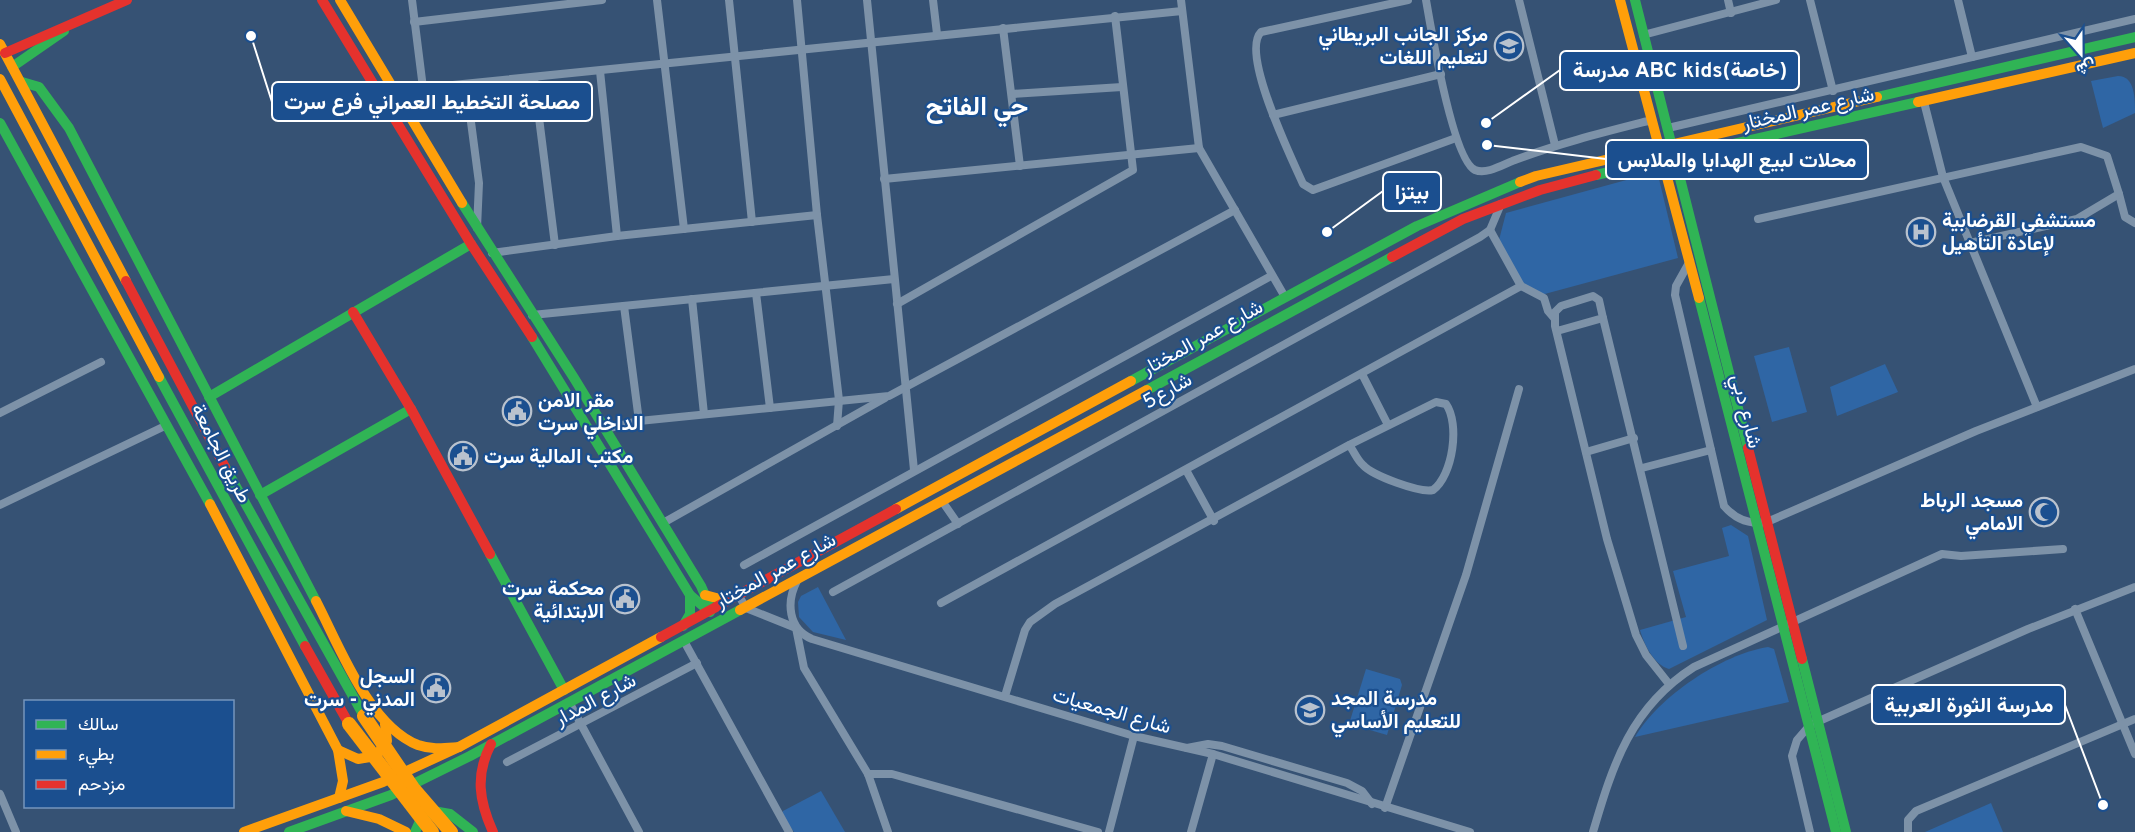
<svg xmlns="http://www.w3.org/2000/svg" width="2135" height="832" font-family="Overpass,Vazirmatn,sans-serif">
<style>
.green{fill:#2f66a5}
.lines{fill:none;stroke-linecap:round;stroke-linejoin:round}
.street{stroke:#7d92a8;stroke-width:8}
.fast{stroke:#30b455;stroke-width:10}
.slow{stroke:#ff9f0a;stroke-width:10}
.jam{stroke:#e5322d;stroke-width:10}
.slow-bridge{stroke:#ff9f0a;stroke-width:14}
.labels{text-anchor:middle;stroke-width:4.5;stroke-linejoin:round;paint-order:stroke}
.poi-label{font-size:20px;font-weight:bold;fill:#fff;stroke:#1b4f8f;text-anchor:end}
.street-label{font-size:20px;fill:#fff;stroke:#1b4f8f}
.district-label{font-size:26px;font-weight:bold;fill:#fff;stroke:#1b4f8f}
.leader{fill:none;stroke:#fff;stroke-width:2}
.callout-dot{fill:#fff;stroke:#1b4f8f;stroke-width:2}
.callout{fill:#1b4f8f;stroke:#fff;stroke-width:2}
.callout-label{font-size:21px;text-anchor:middle;font-weight:bold;fill:#fff}
</style>
<rect width="100%" height="100%" fill="#365274"/>
<g class="green">
<path d="M2118 76C2135 76 2135 99 2135 113L2103 128 2091 81Z"/>
<polygon points="1641,176 1659,179 1678,258 1541,295 1526,289 1499,240 1506,213"/>
<polygon points="1789,347 1807,412 1772,422 1754,356"/>
<polygon points="1885,364 1898,392 1837,416 1830,387"/>
<path d="M1731 525 1748 536 1767 620 1669 669C1654 665 1644 644 1640 630L1686 617 1673 571 1729 556 1722 528Z"/>
<polygon points="818,587 846,640 813,632 799,617 798,602 801,596"/>
<path d="M1768 647 1774 649 1789 702 1635 737C1658 697 1722 654 1768 647Z"/>
<polygon points="1366,669 1400,679 1402,685 1387,735 1349,724"/>
<polygon points="821,791 845,832 794,832 782,815 783,811"/>
<polygon points="1991,803 2003,832 1925,832"/>
</g>
<g class="lines">
<g class="street">
<polyline points="412,0 423,88"/>
<polyline points="657,0 684,229"/>
<polyline points="729,0 752,222"/>
<polyline points="797,0 817,215 839,400 837,426"/>
<polyline points="867,0 914,470"/>
<polyline points="933,0 937,34"/>
<polyline points="1181,0 1199,148 1285,297"/>
<path d="M1408 0 1261 32C1240 53 1292 159 1303 184L1313 190 1456 138"/>
<path d="M1426 0C1431 29 1453 160 1475 170 1487 175 1504 164 1515 160 1560 143 1605 132 1652 120"/>
<polyline points="1519,0 1555,145"/>
<polyline points="1728,0 1731,13"/>
<polyline points="1810,0 1833,91"/>
<polyline points="1958,0 1972,57"/>
<polyline points="414,22 602,0"/>
<polyline points="1003,28 1020,166"/>
<polyline points="1643,35 1776,0"/>
<polyline points="600,71 617,236"/>
<polyline points="534,78 555,245"/>
<polyline points="466,84 479,183 477,228"/>
<polyline points="397,94 423,88 1182,11"/>
<polyline points="1012,94 1122,87"/>
<polyline points="1924,102 1943,177 2037,407"/>
<polyline points="1273,115 1441,74"/>
<polyline points="1668,128 2135,19"/>
<polyline points="884,179 1199,148"/>
<polyline points="2119,194 2125,217 2135,223"/>
<polyline points="1758,219 2081,147 2107,156 2119,194 2077,219 1970,243"/>
<polyline points="1490,230 1521,286 1544,298 1548,311 1554,318"/>
<polyline points="492,253 617,236 817,215"/>
<path d="M1690 261 1676 286 1675 295 1724 506C1736 520 1750 525 1767 522L1976 431 2135 369"/>
<polyline points="756,293 770,408"/>
<polyline points="692,299 704,414"/>
<polyline points="897,304 1133,170 1115,16"/>
<polyline points="624,306 639,421"/>
<polyline points="532,315 894,279"/>
<polyline points="1603,318 1683,646"/>
<polyline points="1557,331 1603,318 1599,300 1593,296 1561,306 1555,312 1555,326 1607,539 1636,635 1646,655 1669,684"/>
<polyline points="1362,374 1388,425"/>
<polyline points="0,413 101,362"/>
<polyline points="605,429 639,421 889,396 1235,210"/>
<polyline points="1586,452 1634,438"/>
<polyline points="1642,468 1711,450"/>
<polyline points="1186,470 1214,521"/>
<polyline points="942,501 958,524"/>
<polyline points="0,505 167,425"/>
<polyline points="663,523 885,398"/>
<polyline points="744,565 1271,276"/>
<path d="M797 581C786 602 788 629 812 639L1134 736 1213 754 1470 832"/>
<polyline points="833,592 1480,237 1490,230 1501,204"/>
<polyline points="739,596 746,608 796,628 804,668 868,774 888,832"/>
<polyline points="941,603 1521,286"/>
<polyline points="2075,609 2135,754"/>
<polyline points="684,641 789,832"/>
<path d="M1005 696 1025 630 1030 622 1055 604 1349 445 1436 402 1446 404C1460 424 1453 475 1433 490 1420 493 1373 476 1363 465 1357 460 1354 451 1349 445"/>
<polyline points="569,702 639,832"/>
<polyline points="1187,748 1208,744 1222,746 1347,783 1362,791 1372,804"/>
<polyline points="507,762 697,663"/>
<polyline points="868,774 892,774 1098,832"/>
<polyline points="0,794 16,832"/>
<polyline points="1385,808 1466,575 1519,389"/>
<polyline points="1109,832 1134,736"/>
<polyline points="1191,832 1213,754"/>
<path d="M1593 832C1613 764 1631 707 1694 667L1942 554 1961 556 2063 549"/>
<polyline points="1810,832 1792,756 1797,740 1810,725 2028,629 2135,587"/>
<polyline points="1908,832 1908,820 1916,811 2135,719"/>
</g>
<g class="fast">
<polyline points="1635,0 1748,448"/>
<polyline points="12,67 64,31"/>
<polyline points="22,82 39,87 69,128 316,601"/>
<polyline points="1877,97 2135,37"/>
<polyline points="0,123 210,504"/>
<polyline points="1596,175 1918,102"/>
<polyline points="462,203 574,378 701,586 708,602"/>
<polyline points="1699,298 1836,832"/>
<polyline points="532,337 690,595 710,612"/>
<polyline points="159,377 305,646"/>
<polyline points="1131,381 1417,226 1520,182"/>
<polyline points="1147,390 1392,257"/>
<polyline points="209,397 471,244"/>
<polyline points="225,467 364,716"/>
<polyline points="260,495 411,409"/>
<polyline points="490,554 564,690"/>
<polyline points="683,626 690,614 690,595"/>
<polyline points="1802,659 1846,832"/>
<polyline points="289,832 391,795 470,756 740,610"/>
<polyline points="415,832 420,821 433,811 450,814 473,832"/>
</g>
<g class="slow">
<polyline points="340,0 462,203"/>
<polyline points="1620,0 1699,298"/>
<polyline points="0,44 126,281"/>
<polyline points="0,79 159,377"/>
<polyline points="1918,102 2135,53"/>
<polyline points="1520,182 1536,176 1877,97"/>
<polyline points="210,504 338,750 343,781 339,798"/>
<polyline points="896,509 1131,381"/>
<polyline points="705,595 720,599 732,597"/>
<path d="M316 601C339 645 369 726 418 745 432 750 445 748 459 747"/>
<polyline points="740,610 1147,390"/>
<polyline points="338,750 358,759 376,756 387,741 385,724"/>
<polyline points="346,811 379,819 406,832"/>
<polyline points="244,832 383,782 459,747 661,637"/>
</g>
<g class="jam">
<polyline points="322,0 471,244 532,337"/>
<polyline points="5,53 127,0"/>
<polyline points="1392,257 1463,219 1540,190 1596,175"/>
<polyline points="126,281 225,467"/>
<polyline points="353,312 411,409 490,554"/>
<polyline points="1748,448 1802,659"/>
<polyline points="661,637 896,509"/>
<polyline points="305,646 349,724"/>
<path d="M491 744C475 775 479 801 493 832"/>
</g>
<g class="slow-bridge">
<polyline points="364,716 413,788 451,832"/>
<polyline points="349,724 432,832"/>
</g>
</g>
<defs>
<g id="school-ring" transform="scale(1.5)"><circle r="9.5" fill="#1b4f8f" stroke="#b9c2ce" stroke-width="1.5"/><path d="M0-5L7-2L0 1L-7-2ZM-4 1L0 2.5L4 1V4Q0 6-4 4Z" fill="#b9c2ce"/></g>
<g id="hospital-ring" transform="scale(1.5)"><circle r="9.5" fill="#1b4f8f" stroke="#b9c2ce" stroke-width="1.5"/><path d="M-5-5h3v3.5h4V-5h3V5h-3V1.5h-4V5h-3Z" fill="#b9c2ce"/></g>
<g id="civic-ring" transform="scale(1.5)"><circle r="9.5" fill="#1b4f8f" stroke="#b9c2ce" stroke-width="1.5"/><path d="M-.6-6.5H3V-4.5H.6V-3L4-1V1h2V6H-6V1h2V-1L-.6-3ZM-1.2 2.5V6h2.4V2.5Z" fill="#b9c2ce"/></g>
<g id="mosque-ring" transform="scale(1.5)"><circle r="9.5" fill="#1b4f8f" stroke="#b9c2ce" stroke-width="1.5"/><path d="M3.5-4.9A6 6 0 1 0 3.5 4.9A5 5 0 1 1 3.5-4.9Z" fill="#b9c2ce"/></g>
</defs>
<g fill-rule="evenodd">
<use href="#school-ring" x="1509" y="46"/>
<use href="#hospital-ring" x="1921" y="232"/>
<use href="#civic-ring" x="517" y="411"/>
<use href="#civic-ring" x="463" y="456"/>
<use href="#mosque-ring" x="2044" y="512"/>
<use href="#civic-ring" x="625" y="599"/>
<use href="#civic-ring" x="436" y="688"/>
<use href="#school-ring" x="1310" y="710"/>
</g>
<g class="labels">
<g class="poi-label">
<text x="1488" y="41">مركز الجانب البريطاني<tspan x="1488" dy="23">لتعليم اللغات</tspan></text>
<text x="1942" y="227" text-anchor="start">مستشفي القرضابية<tspan x="1942" dy="23">لإعادة التأهيل</tspan></text>
<text x="538" y="407" text-anchor="start">مقر الامن<tspan x="538" dy="23">الداخلي سرت</tspan></text>
<text x="484" y="463" text-anchor="start">مكتب المالية سرت</text>
<text x="2023" y="507">مسجد الرباط<tspan x="2023" dy="23">الامامي</tspan></text>
<text x="604" y="595">محكمة سرت<tspan x="604" dy="23">الابتدائية</tspan></text>
<text x="415" y="683">السجل<tspan x="415" dy="23">المدني - سرت</tspan></text>
<text x="1331" y="705" text-anchor="start">مدرسة المجد<tspan x="1331" dy="23">للتعليم الأساسي</tspan></text>
</g>
<g class="street-label">
<text transform="translate(1808 108) rotate(-13)" y="7">شارع عمر المختار</text>
<text transform="translate(1202 337) rotate(-29)" y="7">شارع عمر المختار</text>
<text transform="translate(1167 390) rotate(-29)" y="7">شارع5</text>
<text transform="translate(1747 411) rotate(76)" y="7">شارع دبي</text>
<text transform="translate(222 453) rotate(63)" y="7">طريق الجامعة</text>
<text transform="translate(775 570) rotate(-29)" y="7">شارع عمر المختار</text>
<text transform="translate(595 699) rotate(-28)" y="7">شارع المدار</text>
<text transform="translate(1112 710) rotate(16)" y="7">شارع الجمعيات</text>
</g>
<g class="district-label">
<text x="977" y="115">حي الفاتح</text>
</g>
</g>
<path class="leader" d="M1486 123L1560 70M251 36L272 102M1487 145L1606 159M1327 232L1383 191M2103 805L2065 705"/>
<g class="callout-dot">
<circle cx="1486" cy="123" r="6"/>
<circle cx="251" cy="36" r="6"/>
<circle cx="1487" cy="145" r="6"/>
<circle cx="1327" cy="232" r="6"/>
<circle cx="2103" cy="805" r="6"/>
</g>
<g class="callout">
<rect x="1560" y="51" width="239" height="39" rx="6"/>
<rect x="272" y="82" width="320" height="39" rx="6"/>
<rect x="1606" y="140" width="262" height="39" rx="6"/>
<rect x="1383" y="172" width="58" height="39" rx="6"/>
<rect x="1872" y="685" width="193" height="39" rx="6"/>
</g>
<g class="callout-label">
<text x="1680" y="77">مدرسة ABC kids(خاصة)</text>
<text x="432" y="109">مصلحة التخطيط العمراني فرع سرت</text>
<text x="1737" y="167">محلات لبيع الهدايا والملابس</text>
<text x="1412" y="199">بيتزا</text>
<text x="1969" y="712">مدرسة الثورة العربية</text>
</g>
<rect x="24" y="700" width="210" height="108" fill="#1b4f8f" stroke="#7695bc" stroke-width="1.5"/>
<rect x="36" y="720" width="30" height="9" fill="#30b455" stroke="#7695bc" stroke-width="1.5"/>
<text x="78" y="730" font-size="18" fill="#ffffff">سالك</text>
<rect x="36" y="750" width="30" height="9" fill="#ff9f0a" stroke="#7695bc" stroke-width="1.5"/>
<text x="78" y="760" font-size="18" fill="#ffffff">بطيء</text>
<rect x="36" y="780" width="30" height="9" fill="#e5322d" stroke="#7695bc" stroke-width="1.5"/>
<text x="78" y="790" font-size="18" fill="#ffffff">مزدحم</text>
<g transform="translate(2081 54) rotate(159)" stroke="#1b4f8f" stroke-width="4.5" paint-order="stroke">
<path d="M0-4.5L10 22L0 15L-10 22Z" fill="#ffffff"/>
<text y="-9" font-size="16" font-weight="bold" text-anchor="middle" fill="#ffffff">ش</text>
</g>
</svg>
